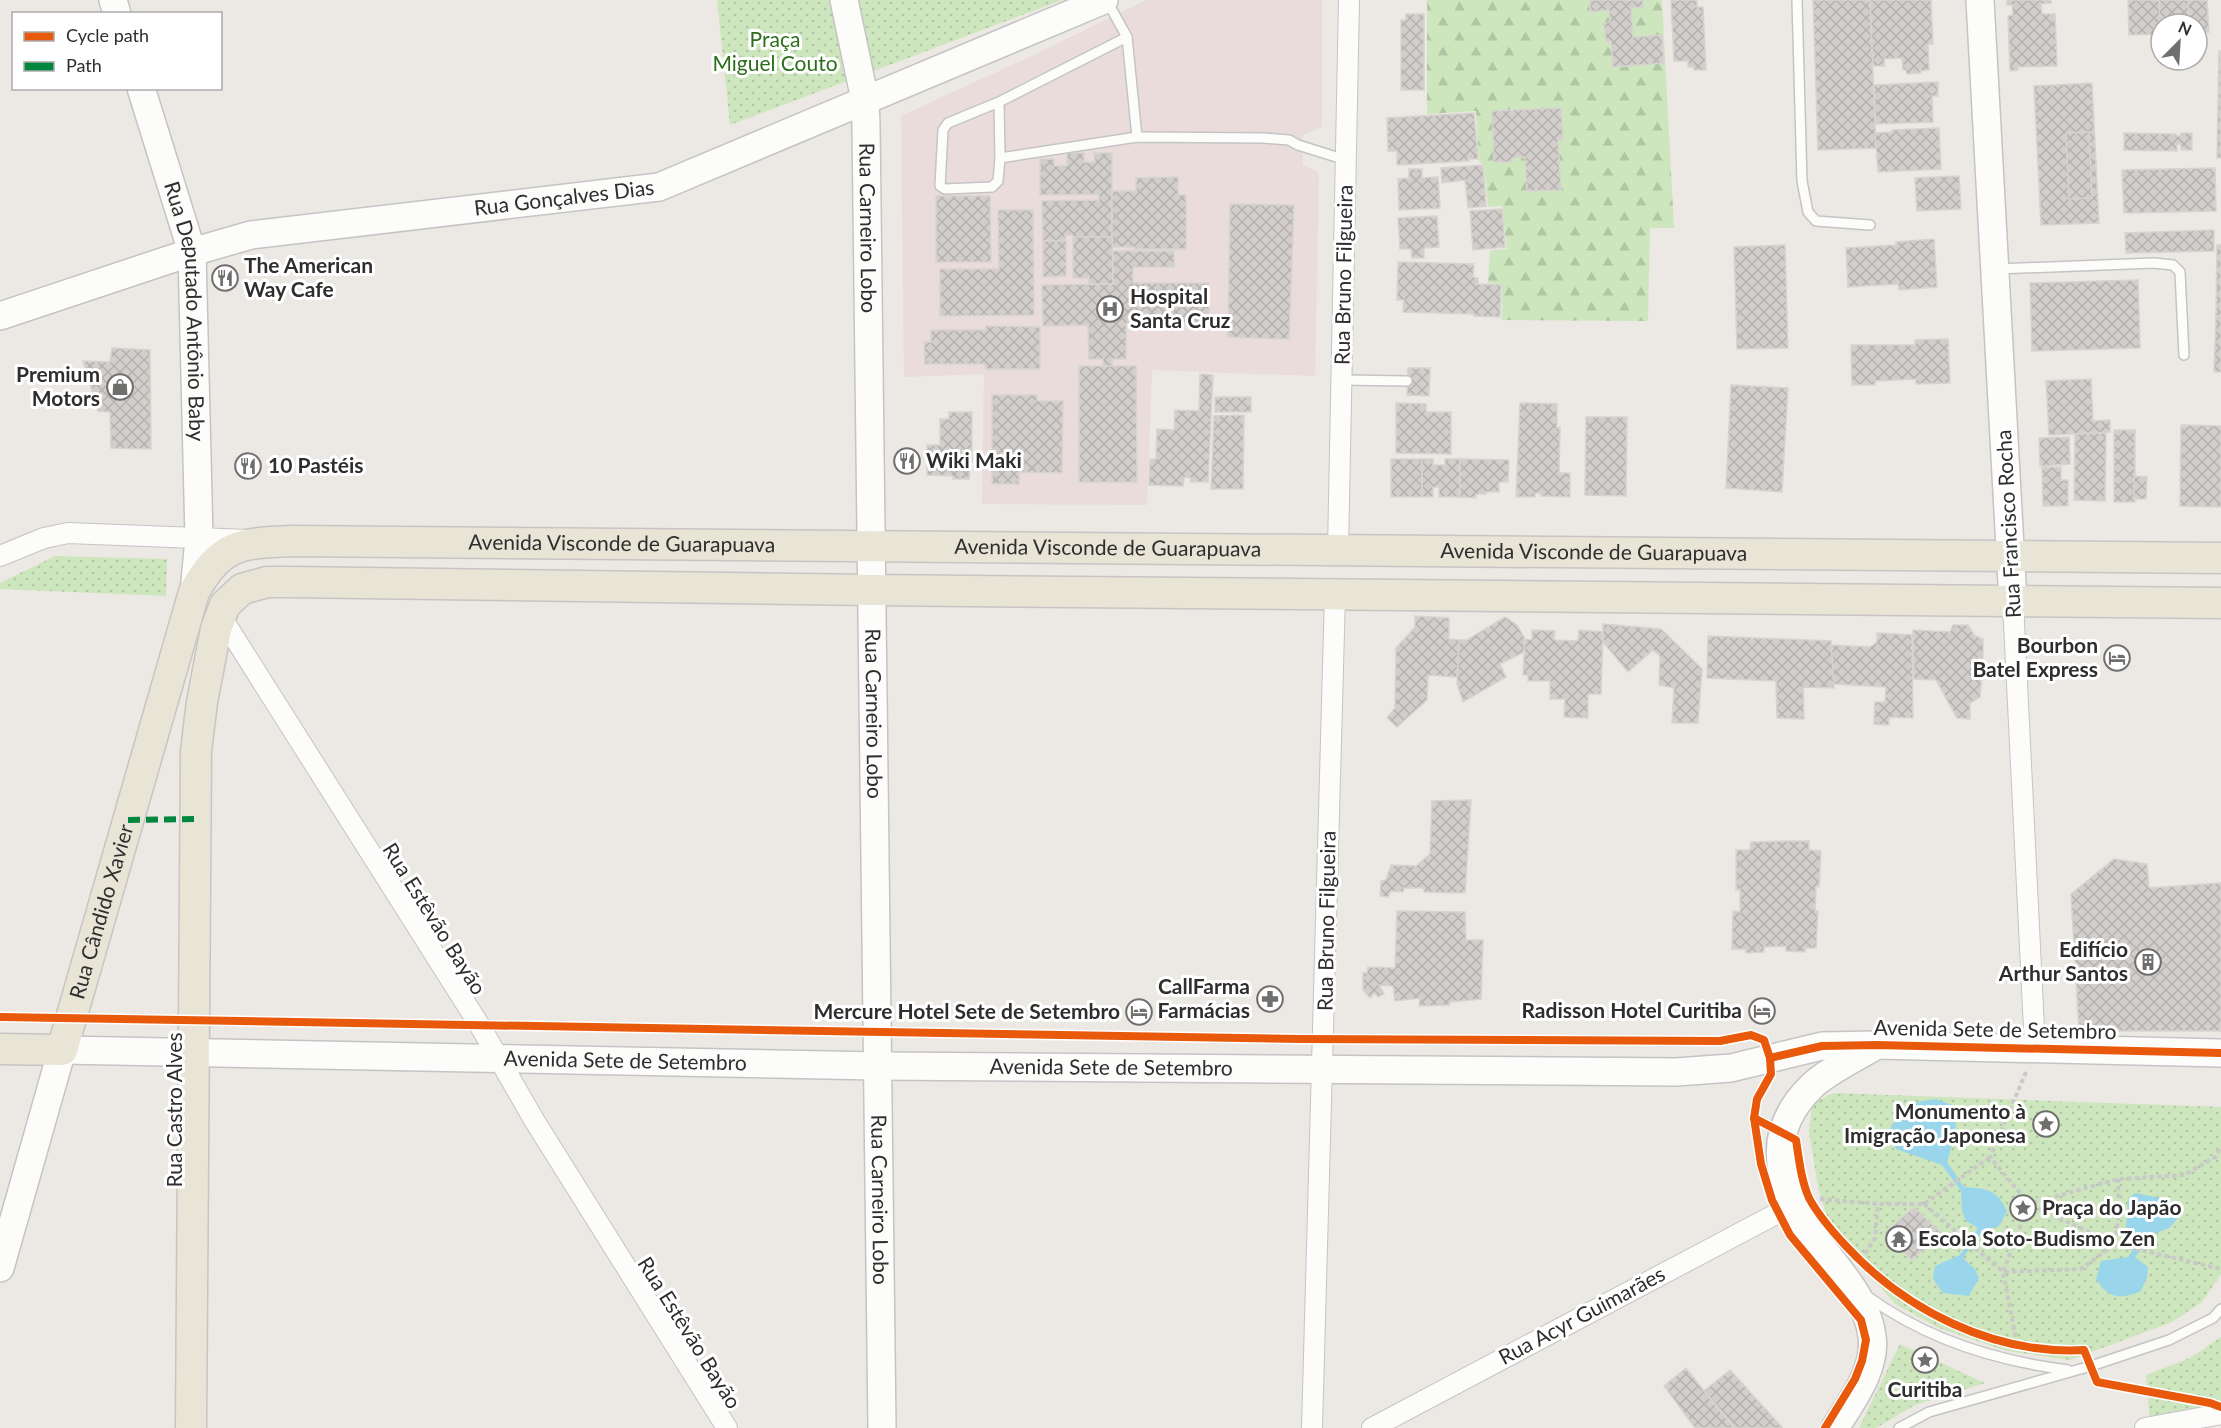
<svg xmlns="http://www.w3.org/2000/svg" width="2221" height="1428" font-family="Lato,sans-serif">
<style>
.medical{fill:#e9dcdb}
.grass{fill:url(#grass-dots)}
.forest{fill:url(#forest-firs)}
.water{fill:#99d6ec}
.building{fill:url(#building-cross-hatch);stroke:#d7d4d0;stroke-width:1.5}
.lines{fill:none;stroke-linecap:round;stroke-linejoin:round}
.lane-casing{stroke:#c5c4c5;stroke-width:12}
.street-casing{stroke:#c5c4c5;stroke-width:22}
.secondary-casing{stroke:#c5c4c5;stroke-width:30}
.primary-casing{stroke:#c6c5c4;stroke-width:33}
.path{stroke:#c9c9c8;stroke-width:4;stroke-dasharray:4.5 3;stroke-linecap:butt}
.lane{stroke:#fcfcfb;stroke-width:9}
.street{stroke:#fcfcfb;stroke-width:20}
.secondary{stroke:#fcfcfb;stroke-width:27}
.primary{stroke:#e8e4d6;stroke-width:30}
.quiet{stroke:#00873e;stroke-width:6;stroke-dasharray:12 6;stroke-linecap:butt}
.cycleway-casing{stroke:#fff;stroke-width:11}
.cycleway{stroke:#e8590c;stroke-width:8}
.labels{text-anchor:middle;stroke-width:6;stroke-linejoin:round;paint-order:stroke}
.park-label{font-size:21px;fill:#2c6e1b;stroke:#fff}
.street-label{font-size:21px;fill:#2e2e2e;stroke:#fff}
.poi-label{font-size:21px;font-weight:bold;fill:#2e2e2e;stroke:#fff;text-anchor:end}
</style>
<defs>
<pattern id="grass-dots" width="8" height="8" patternUnits="userSpaceOnUse" patternTransform="scale(1.5)"><rect width="8" height="8" fill="#cee6be"/><path d="M2 2h.1M6 6h.1" fill="none" stroke="#b1c6a4" stroke-width="1.8" stroke-linecap="round"/></pattern>
<pattern id="forest-firs" width="22" height="20" patternUnits="userSpaceOnUse" patternTransform="scale(1.5)"><rect width="22" height="20" fill="#cee6be"/><path d="M5 1l3.5 6h-7zM16 11l3.5 6h-7z" fill="#b1c6a4"/></pattern>
<pattern id="building-cross-hatch" width="8" height="8" patternUnits="userSpaceOnUse" patternTransform="scale(1.5)"><rect width="8" height="8" fill="#d1cecb"/><path d="M0 0l8 8M0 8l8-8" fill="none" stroke="#b4b1af"/></pattern>
</defs>
<rect width="100%" height="100%" fill="#ece8e4"/>
<polygon class="medical" points="1146,0 1322,0 1322,127 1303,135 1303,165 1319,173 1315,376 1152,370 1147,505 982,504 984,374 904,377 901,116 1034,55"/>
<g class="grass">
<polygon points="717,0 1062,0 730,125"/>
<polygon points="55,556 167,559 166,596 0,589 0,583"/>
<polygon points="1833,1093 2221,1107 2221,1274 2202,1302 2172,1322 2070,1360 2007,1351 1939,1328 1895,1304 1831,1230 1818,1187 1809,1132 1812,1104"/>
<polygon points="2221,1337 2221,1403 2150,1421 2146,1375 2190,1358"/>
<polygon points="1900,1344 1985,1383 1915,1405 1876,1428 1859,1428"/>
</g>
<polygon class="forest" points="1427,0 1662,0 1674,228 1650,228 1648,321 1502,320 1502,285 1488,283 1490,251 1507,249 1502,206 1488,207 1484,164 1479,162 1476,111 1427,114"/>
<g class="water">
<path d="M1936 1099 1955 1106 1956 1131 1947 1162 1964 1187C1987 1189 1996 1188 2007 1211L1999 1226 1983 1231 1963 1258 1975 1269 1979 1278 1969 1296 1943 1293 1933 1279 1935 1266 1960 1255 1978 1228 1966 1221 1962 1210 1961 1191 1942 1165 1896 1149 1888 1133C1903 1106 1905 1103 1936 1099Z"/>
<path d="M2135 1193 2170 1200 2180 1216 2169 1228 2145 1237 2143 1247 2135 1257 2148 1267 2147 1277 2141 1291C2121 1300 2109 1299 2096 1279L2101 1261 2128 1257 2138 1242 2126 1228 2128 1199Z"/>
</g>
<g class="building">
<polygon points="1590,0 1643,0 1643,7 1631,8 1633,37 1662,35 1664,63 1613,67 1611,42 1606,42 1604,23 1610,22 1609,10 1590,12"/>
<polygon points="1671,0 1697,0 1697,7 1703,7 1706,70 1694,70 1694,67 1688,67 1688,61 1674,61"/>
<polygon points="1813,0 1870,0 1876,148 1818,150"/>
<polygon points="1870,0 1931,0 1933,44 1928,44 1929,70 1920,71 1921,73 1907,74 1906,70 1903,70 1902,58 1884,59 1885,66 1873,66"/>
<polygon points="2007,0 2051,0 2051,3 2041,4 2042,14 2055,14 2057,66 2018,67 2018,70 2010,71 2008,16 2013,15 2012,5 2007,5"/>
<polygon points="2128,0 2207,0 2209,32 2197,33 2197,24 2161,24 2161,34 2129,35"/>
<polygon points="2159,0 2188,0 2189,24 2160,25"/>
<polygon points="1406,14 1424,14 1424,90 1401,90 1401,20 1406,20"/>
<polygon points="2219,51 2221,51 2221,158 2217,158"/>
<polygon points="1938,82 1938,96 1932,96 1933,122 1876,124 1874,85"/>
<polygon points="2092,83 2099,223 2041,225 2034,86"/>
<polygon points="1561,108 1563,140 1558,140 1561,190 1527,191 1525,157 1512,158 1512,162 1494,162 1492,111"/>
<polygon points="1474,113 1478,159 1468,159 1469,161 1397,165 1397,151 1388,151 1387,118"/>
<polygon points="1939,128 1941,169 1878,172 1875,133 1892,132 1892,130"/>
<polygon points="2089,132 2092,198 2069,199 2066,133"/>
<polygon points="2124,133 2176,134 2176,136 2181,136 2181,133 2192,133 2192,150 2181,150 2181,144 2177,144 2177,151 2124,150"/>
<polygon points="1067,153 1084,153 1084,162 1095,162 1094,153 1112,153 1112,237 1073,237 1073,235 1065,235 1066,241 1043,241 1042,201 1099,200 1099,194 1040,195 1040,159 1054,159 1054,166 1067,166"/>
<polygon points="1483,165 1486,206 1468,208 1465,180 1442,183 1441,168"/>
<polygon points="2215,168 2216,211 2124,213 2122,170"/>
<polygon points="1409,169 1422,169 1422,178 1438,177 1440,208 1399,210 1398,179 1409,178"/>
<polygon points="1959,176 1961,209 1917,211 1915,178"/>
<polygon points="1178,177 1178,195 1186,195 1186,249 1135,249 1135,247 1112,247 1112,191 1136,191 1136,178"/>
<polygon points="936,196 990,196 991,262 936,262"/>
<polygon points="1230,204 1294,205 1289,339 1228,337"/>
<polygon points="1502,209 1505,247 1473,250 1470,211"/>
<polygon points="998,210 1033,210 1034,315 940,316 940,269 999,269"/>
<polygon points="1437,216 1439,247 1424,248 1424,258 1412,258 1411,249 1400,249 1398,218"/>
<polygon points="2214,230 2214,251 2126,253 2125,233"/>
<polygon points="1073,237 1112,237 1113,284 1089,284 1089,278 1073,278"/>
<polygon points="1934,239 1937,287 1899,290 1898,284 1848,287 1846,248 1896,245 1896,242"/>
<polygon points="1043,241 1066,241 1066,276 1043,277"/>
<polygon points="1785,245 1788,348 1737,349 1734,247"/>
<polygon points="2217,245 2221,245 2221,316 2216,316"/>
<polygon points="1113,251 1174,251 1174,267 1133,267 1133,283 1209,283 1209,323 1126,323 1126,359 1112,359 1112,366 1103,366 1103,359 1089,359 1088,325 1043,326 1042,285 1113,284"/>
<polygon points="1398,262 1474,264 1473,277 1478,278 1478,284 1501,285 1500,317 1474,316 1474,314 1403,312 1404,300 1397,300"/>
<polygon points="2138,280 2140,348 2032,351 2030,283"/>
<polygon points="2216,316 2221,316 2221,372 2214,372"/>
<polygon points="986,326 1040,327 1040,369 986,369 985,364 925,364 924,342 931,342 931,330 986,330"/>
<polygon points="1948,339 1950,383 1916,384 1916,379 1875,381 1875,385 1852,385 1851,345 1915,345 1915,340"/>
<polygon points="112,348 150,350 151,449 111,448 110,412 98,411 83,361 110,362"/>
<polygon points="1079,366 1136,366 1137,482 1079,482"/>
<polygon points="1408,368 1430,368 1429,396 1407,395"/>
<polygon points="1200,374 1213,375 1208,482 1191,482 1191,478 1184,477 1183,486 1149,485 1150,459 1156,459 1157,429 1174,430 1175,410 1199,411"/>
<polygon points="2091,379 2093,421 2110,420 2110,432 2049,435 2046,381"/>
<polygon points="1731,385 1788,388 1782,492 1726,488"/>
<polygon points="992,395 1037,395 1037,401 1063,401 1062,473 1019,472 1019,484 992,484"/>
<rect x="1215" y="397" width="36" height="15"/>
<polygon points="1396,403 1426,404 1426,412 1451,412 1451,454 1396,453"/>
<polygon points="1520,403 1557,404 1557,428 1560,427 1559,473 1570,473 1570,497 1541,496 1541,493 1535,493 1535,497 1516,497"/>
<polygon points="949,412 972,412 972,462 970,462 969,479 953,479 953,476 927,475 927,445 940,445 940,419 949,419"/>
<polygon points="1244,415 1243,489 1211,489 1214,416"/>
<polygon points="1586,417 1627,417 1626,496 1585,495"/>
<polygon points="2181,425 2221,426 2221,507 2180,506"/>
<rect x="2114" y="430" width="21" height="72"/>
<polygon points="2106,433 2105,501 2074,500 2075,434"/>
<polygon points="2069,437 2070,464 2040,466 2039,438"/>
<rect x="1391" y="459" width="31" height="38"/>
<polygon points="1422,459 1433,459 1433,465 1445,465 1445,459 1460,459 1460,497 1439,497 1439,487 1433,487 1433,497 1422,497"/>
<polygon points="1460,459 1509,460 1508,482 1499,482 1499,492 1486,492 1486,494 1476,494 1476,498 1460,497"/>
<polygon points="2042,467 2061,467 2061,480 2068,480 2068,506 2043,506"/>
<polygon points="2134,476 2147,477 2146,499 2134,499"/>
<polygon points="1415,616 1449,618 1449,639 1459,640 1457,677 1428,675 1427,700 1397,727 1387,718 1395,708 1396,648 1415,627"/>
<polygon points="1505,617 1517,625 1525,639 1524,652 1500,664 1506,677 1463,702 1457,684 1459,640 1467,640"/>
<polygon points="1603,624 1661,629 1702,669 1698,723 1672,723 1674,688 1659,685 1660,656 1653,650 1628,672 1603,642"/>
<polygon points="1953,625 1968,625 1975,636 1983,639 1983,659 1975,658 1975,670 1982,674 1980,697 1970,703 1970,719 1957,718 1936,680 1914,679 1913,630 1950,632"/>
<polygon points="1532,630 1555,631 1554,640 1578,641 1579,630 1603,632 1601,694 1588,694 1588,718 1564,717 1565,699 1550,699 1550,681 1528,681 1528,675 1523,675 1525,639 1532,640"/>
<polygon points="1877,633 1912,635 1913,718 1889,717 1889,725 1874,724 1875,702 1885,702 1886,687 1833,684 1831,645 1870,647 1877,642"/>
<polygon points="1708,636 1831,641 1834,688 1803,687 1804,719 1777,718 1776,681 1707,678"/>
<polygon points="1471,800 1465,893 1424,892 1424,888 1404,888 1403,892 1391,891 1388,897 1380,896 1381,881 1386,880 1391,865 1416,866 1430,854 1432,801"/>
<polygon points="1792,841 1809,841 1809,850 1821,851 1819,887 1816,886 1815,911 1818,911 1816,948 1805,948 1805,952 1786,951 1786,946 1764,947 1764,952 1746,953 1745,949 1732,949 1733,911 1740,912 1740,889 1736,890 1736,850 1750,850 1751,842"/>
<polygon points="2114,859 2147,864 2149,888 2221,883 2221,1031 2079,1031 2071,894"/>
<polygon points="1397,911 1465,912 1466,940 1483,940 1481,999 1450,1002 1449,1005 1419,1006 1420,998 1395,1001 1393,986 1379,985 1384,994 1378,997 1375,993 1370,998 1363,990 1363,973 1367,973 1368,967 1395,968"/>
<polygon points="1914,1207 1941,1233 1912,1260 1885,1233"/>
<polygon points="1686,1368 1704,1391 1734,1428 1695,1428 1664,1386"/>
<polygon points="1730,1370 1782,1427 1781,1428 1736,1428 1704,1391"/>
</g>
<g class="lines">
<g class="lane-casing">
<g id="lane">
<polyline points="1797,0 1802,181 1808,212 1816,221 1870,225"/>
<polyline points="1107,1 1127,37 1137,137"/>
<polyline points="999,102 1000,158 998,181 992,187 945,189 940,186 943,130 948,123 999,102 1127,37"/>
<polyline points="1000,158 1137,137 1263,138 1289,140 1298,145 1346,160"/>
<polyline points="1997,269 2154,263 2173,265 2180,272 2184,355"/>
<polyline points="1342,380 1407,381"/>
<path d="M1867 1296C1926 1339 1996 1361 2068 1370"/>
<polyline points="1899,1428 1929,1412 2091,1366 2169,1340 2213,1318 2221,1309"/>
</g>
</g>
<g class="street-casing">
<g id="street">
<polyline points="1338,550 1349,0"/>
<polyline points="0,556 44,538 68,533 248,540"/>
<polyline points="2013,602 2035,1049"/>
<polyline points="220,615 480,1026 534,1120 727,1428"/>
<polyline points="1312,1428 1335,595"/>
<polyline points="1372,1428 1793,1205"/>
<polyline points="2145,1428 2221,1414"/>
</g>
</g>
<g class="secondary-casing">
<g id="secondary">
<polyline points="113,0 117,14"/>
<path id="s1" d="M844 0 865 100 866 125 882 1428"/>
<polyline points="1980,0 2013,602"/>
<path id="s2" d="M141 88 192 252 199 539 194 592"/>
<path id="s3" d="M0 316 192 252 251 235 659 187 1104 0"/>
<path id="s4" d="M0 1268 62 1050 877 1066 1676 1072 1731 1068 1822 1046 1877 1045 2221 1053"/>
<path d="M1835 1428C1851 1402 1877 1369 1872 1336 1868 1303 1843 1275 1823 1249 1783 1198 1757 1140 1811 1087 1824 1073 1859 1056 1877 1045"/>
</g>
</g>
<g class="primary-casing">
<g id="primary">
<path id="s5" d="M0 1049 62 1050 194 592C221 544 240 543 292 541L2221 558"/>
<polyline points="191,1428 196,751 202,702 216,629 225,605 242,589 267,582 290,582 872,590 2221,603"/>
</g>
</g>
<g class="path">
<polyline points="2026,1072 1990,1157 2029,1204 2118,1179 2184,1175 2215,1157 2221,1146"/>
<polyline points="1820,1199 1878,1204 1924,1204 1990,1157"/>
<polyline points="1924,1204 2003,1272 2029,1204 2115,1244 2221,1269"/>
<polyline points="1861,1260 1875,1238 1878,1204"/>
<polyline points="2017,1344 2003,1272 2081,1269 2115,1244 2119,1211 2118,1179"/>
</g>
<use href="#lane" class="lane"/>
<use href="#street" class="street"/>
<use href="#secondary" class="secondary"/>
<use href="#primary" class="primary"/>
<polyline class="quiet" points="128,820 196,819"/>
<g class="cycleway-casing">
<g id="cycleway">
<polyline points="0,1017 1300,1039 1720,1041 1751,1035 1764,1040 1770,1058 1771,1074 1757,1099 1754,1118 1761,1164 1772,1200 1790,1235 1861,1320 1866,1340 1862,1361 1855,1379 1825,1428"/>
<polyline points="1770,1058 1822,1046 1877,1045 2221,1053"/>
<path d="M1754 1118 1796 1140C1799 1159 1801 1180 1809 1198 1818 1215 1832 1231 1845 1245 1905 1310 1993 1355 2084 1350L2097 1382 2210 1403 2221 1407"/>
</g>
</g>
<use href="#cycleway" class="cycleway"/>
</g>
<defs>
<g id="restaurant-ring" transform="scale(1.35)"><circle r="9.5" fill="#fff" stroke="#706f6e" stroke-width="1.5"/><path d="M-5-6h1v4h1v-4h1v4h1v-4h1v5L-1.5 .5V6h-2V.5L-5-1ZM5-6V6H3V1.5H1.5Q1.5-4 5-6Z" fill="#706f6e"/></g>
<g id="hospital-ring" transform="scale(1.35)"><circle r="9.5" fill="#fff" stroke="#706f6e" stroke-width="1.5"/><path d="M-5-5h3v3.5h4V-5h3V5h-3V1.5h-4V5h-3Z" fill="#706f6e"/></g>
<g id="shop-ring" transform="scale(1.35)"><circle r="9.5" fill="#fff" stroke="#706f6e" stroke-width="1.5"/><path d="M-5-2.5h2.3a2.7 3.5 0 0 1 5.4 0H5L5.5 6h-11ZM-1.5-2.5h3a1.5 2.3 0 0 0-3 0Z" fill="#706f6e"/></g>
<g id="hotel-ring" transform="scale(1.35)"><circle r="9.5" fill="#fff" stroke="#706f6e" stroke-width="1.5"/><path d="M-6-4.5h1.5V1H6V5H4.5V3h-9V5H-6ZM-4 0a1.8 1.8 0 1 1 3.6 0ZM.5 0V-2.5h3Q6-2.5 6 0Z" fill="#706f6e"/></g>
<g id="building-ring" transform="scale(1.35)"><circle r="9.5" fill="#fff" stroke="#706f6e" stroke-width="1.5"/><path d="M-4-6H4V6H1V3H-1V6H-4ZM-2.5-4.3h1.7v1.8h-1.7ZM.8-4.3h1.7v1.8H.8ZM-2.5-1h1.7V.8h-1.7ZM.8-1h1.7V.8H.8Z" fill="#706f6e"/></g>
<g id="pharmacy-ring" transform="scale(1.35)"><circle r="9.5" fill="#fff" stroke="#706f6e" stroke-width="1.5"/><path d="M-2-6h4v4h4v4h-4v4h-4v-4h-4v-4h4Z" fill="#706f6e"/></g>
<g id="sight-ring" transform="scale(1.35)"><circle r="9.5" fill="#fff" stroke="#706f6e" stroke-width="1.5"/><path d="M0-6L1.8-2.2L6-1.7L2.9 1.2L3.7 5.4L0 3.3L-3.7 5.4L-2.9 1.2L-6-1.7L-1.8-2.2Z" fill="#706f6e"/></g>
<g id="temple-ring" transform="scale(1.35)"><circle r="9.5" fill="#fff" stroke="#706f6e" stroke-width="1.5"/><path d="M0-6L5-2H3V0L6.5 2.5H4V6H1.5V3h-3V6H-4V2.5H-6.5L-3 0V-2H-5Z" fill="#706f6e"/></g>
</defs>
<g fill-rule="evenodd">
<use href="#restaurant-ring" x="225" y="278"/>
<use href="#hospital-ring" x="1110" y="309"/>
<use href="#shop-ring" x="120" y="387"/>
<use href="#restaurant-ring" x="907" y="461"/>
<use href="#restaurant-ring" x="248" y="466"/>
<use href="#hotel-ring" x="2117" y="658"/>
<use href="#building-ring" x="2148" y="962"/>
<use href="#pharmacy-ring" x="1270" y="999"/>
<use href="#hotel-ring" x="1762" y="1011"/>
<use href="#hotel-ring" x="1139" y="1012"/>
<use href="#sight-ring" x="2046" y="1124"/>
<use href="#sight-ring" x="2023" y="1208"/>
<use href="#temple-ring" x="1899" y="1239"/>
<use href="#sight-ring" x="1925" y="1360"/>
</g>
<g class="labels">
<g class="park-label">
<text x="775" y="47">Praça<tspan x="775" dy="24">Miguel Couto</tspan></text>
</g>
<g class="street-label">
<text dy="7" stroke="none"><textPath href="#s3" startOffset="579">Rua Gonçalves Dias</textPath></text>
<text dy="7" stroke="none"><textPath href="#s1" startOffset="230">Rua Carneiro Lobo</textPath></text>
<text transform="translate(1344 275) rotate(-89)" y="7">Rua Bruno Filgueira</text>
<text dy="7" stroke="none"><textPath href="#s2" startOffset="230">Rua Deputado Antônio Baby</textPath></text>
<text transform="translate(2009 524) rotate(-93)" y="7">Rua Francisco Rocha</text>
<text dy="7" stroke="none"><textPath href="#s5" startOffset="987">Avenida Visconde de Guarapuava</textPath></text>
<text dy="7" stroke="none"><textPath href="#s5" startOffset="1473">Avenida Visconde de Guarapuava</textPath></text>
<text dy="7" stroke="none"><textPath href="#s5" startOffset="1959">Avenida Visconde de Guarapuava</textPath></text>
<text dy="7" stroke="none"><textPath href="#s1" startOffset="716">Rua Carneiro Lobo</textPath></text>
<text dy="7" stroke="none"><textPath href="#s5" startOffset="206">Rua Cândido Xavier</textPath></text>
<text transform="translate(434 919) rotate(58)" y="7">Rua Estêvão Bayão</text>
<text transform="translate(1327 921) rotate(-89)" y="7">Rua Bruno Filgueira</text>
<text transform="translate(1995 1030) rotate(1)" y="7">Avenida Sete de Setembro</text>
<text dy="7" stroke="none"><textPath href="#s4" startOffset="790">Avenida Sete de Setembro</textPath></text>
<text dy="7" stroke="none"><textPath href="#s4" startOffset="1276">Avenida Sete de Setembro</textPath></text>
<text transform="translate(175 1110) rotate(-90)" y="7">Rua Castro Alves</text>
<text dy="7" stroke="none"><textPath href="#s1" startOffset="1202">Rua Carneiro Lobo</textPath></text>
<text transform="translate(1582 1316) rotate(-28)" y="7">Rua Acyr Guimarães</text>
<text transform="translate(689 1333) rotate(58)" y="7">Rua Estêvão Bayão</text>
</g>
<g class="poi-label">
<text x="244" y="273" text-anchor="start">The American<tspan x="244" dy="24">Way Cafe</tspan></text>
<text x="1130" y="304" text-anchor="start">Hospital<tspan x="1130" dy="24">Santa Cruz</tspan></text>
<text x="100" y="382">Premium<tspan x="100" dy="24">Motors</tspan></text>
<text x="926" y="468" text-anchor="start">Wiki Maki</text>
<text x="268" y="473" text-anchor="start">10 Pastéis</text>
<text x="2098" y="653">Bourbon<tspan x="2098" dy="24">Batel Express</tspan></text>
<text x="2128" y="957">Edifício<tspan x="2128" dy="24">Arthur Santos</tspan></text>
<text x="1250" y="994">CallFarma<tspan x="1250" dy="24">Farmácias</tspan></text>
<text x="1742" y="1018">Radisson Hotel Curitiba</text>
<text x="1120" y="1019">Mercure Hotel Sete de Setembro</text>
<text x="2026" y="1119">Monumento à<tspan x="2026" dy="24">Imigração Japonesa</tspan></text>
<text x="2042" y="1215" text-anchor="start">Praça do Japão</text>
<text x="1918" y="1246" text-anchor="start">Escola Soto-Budismo Zen</text>
<text x="1925" y="1397" text-anchor="middle">Curitiba</text>
</g>
</g>
<rect x="12" y="12" width="210" height="78" fill="#ffffff" stroke="#ababab" stroke-width="1.5"/>
<rect x="24" y="32" width="30" height="9" fill="#e8590c" stroke="#ababab" stroke-width="1.5"/>
<text x="66" y="42" font-size="18" fill="#2e2e2e">Cycle path</text>
<rect x="24" y="62" width="30" height="9" fill="#00873e" stroke="#ababab" stroke-width="1.5"/>
<text x="66" y="72" font-size="18" fill="#2e2e2e">Path</text>
<g transform="translate(2179 42) rotate(24)"><circle r="28" fill="#ffffff" stroke="#ababab" stroke-width="1.5"/>
<path d="M0-4.5L10 22L0 15L-10 22Z" fill="#706f6e"/>
<text y="-9" font-size="16" font-weight="bold" text-anchor="middle" fill="#2e2e2e">N</text>
</g>
</svg>
